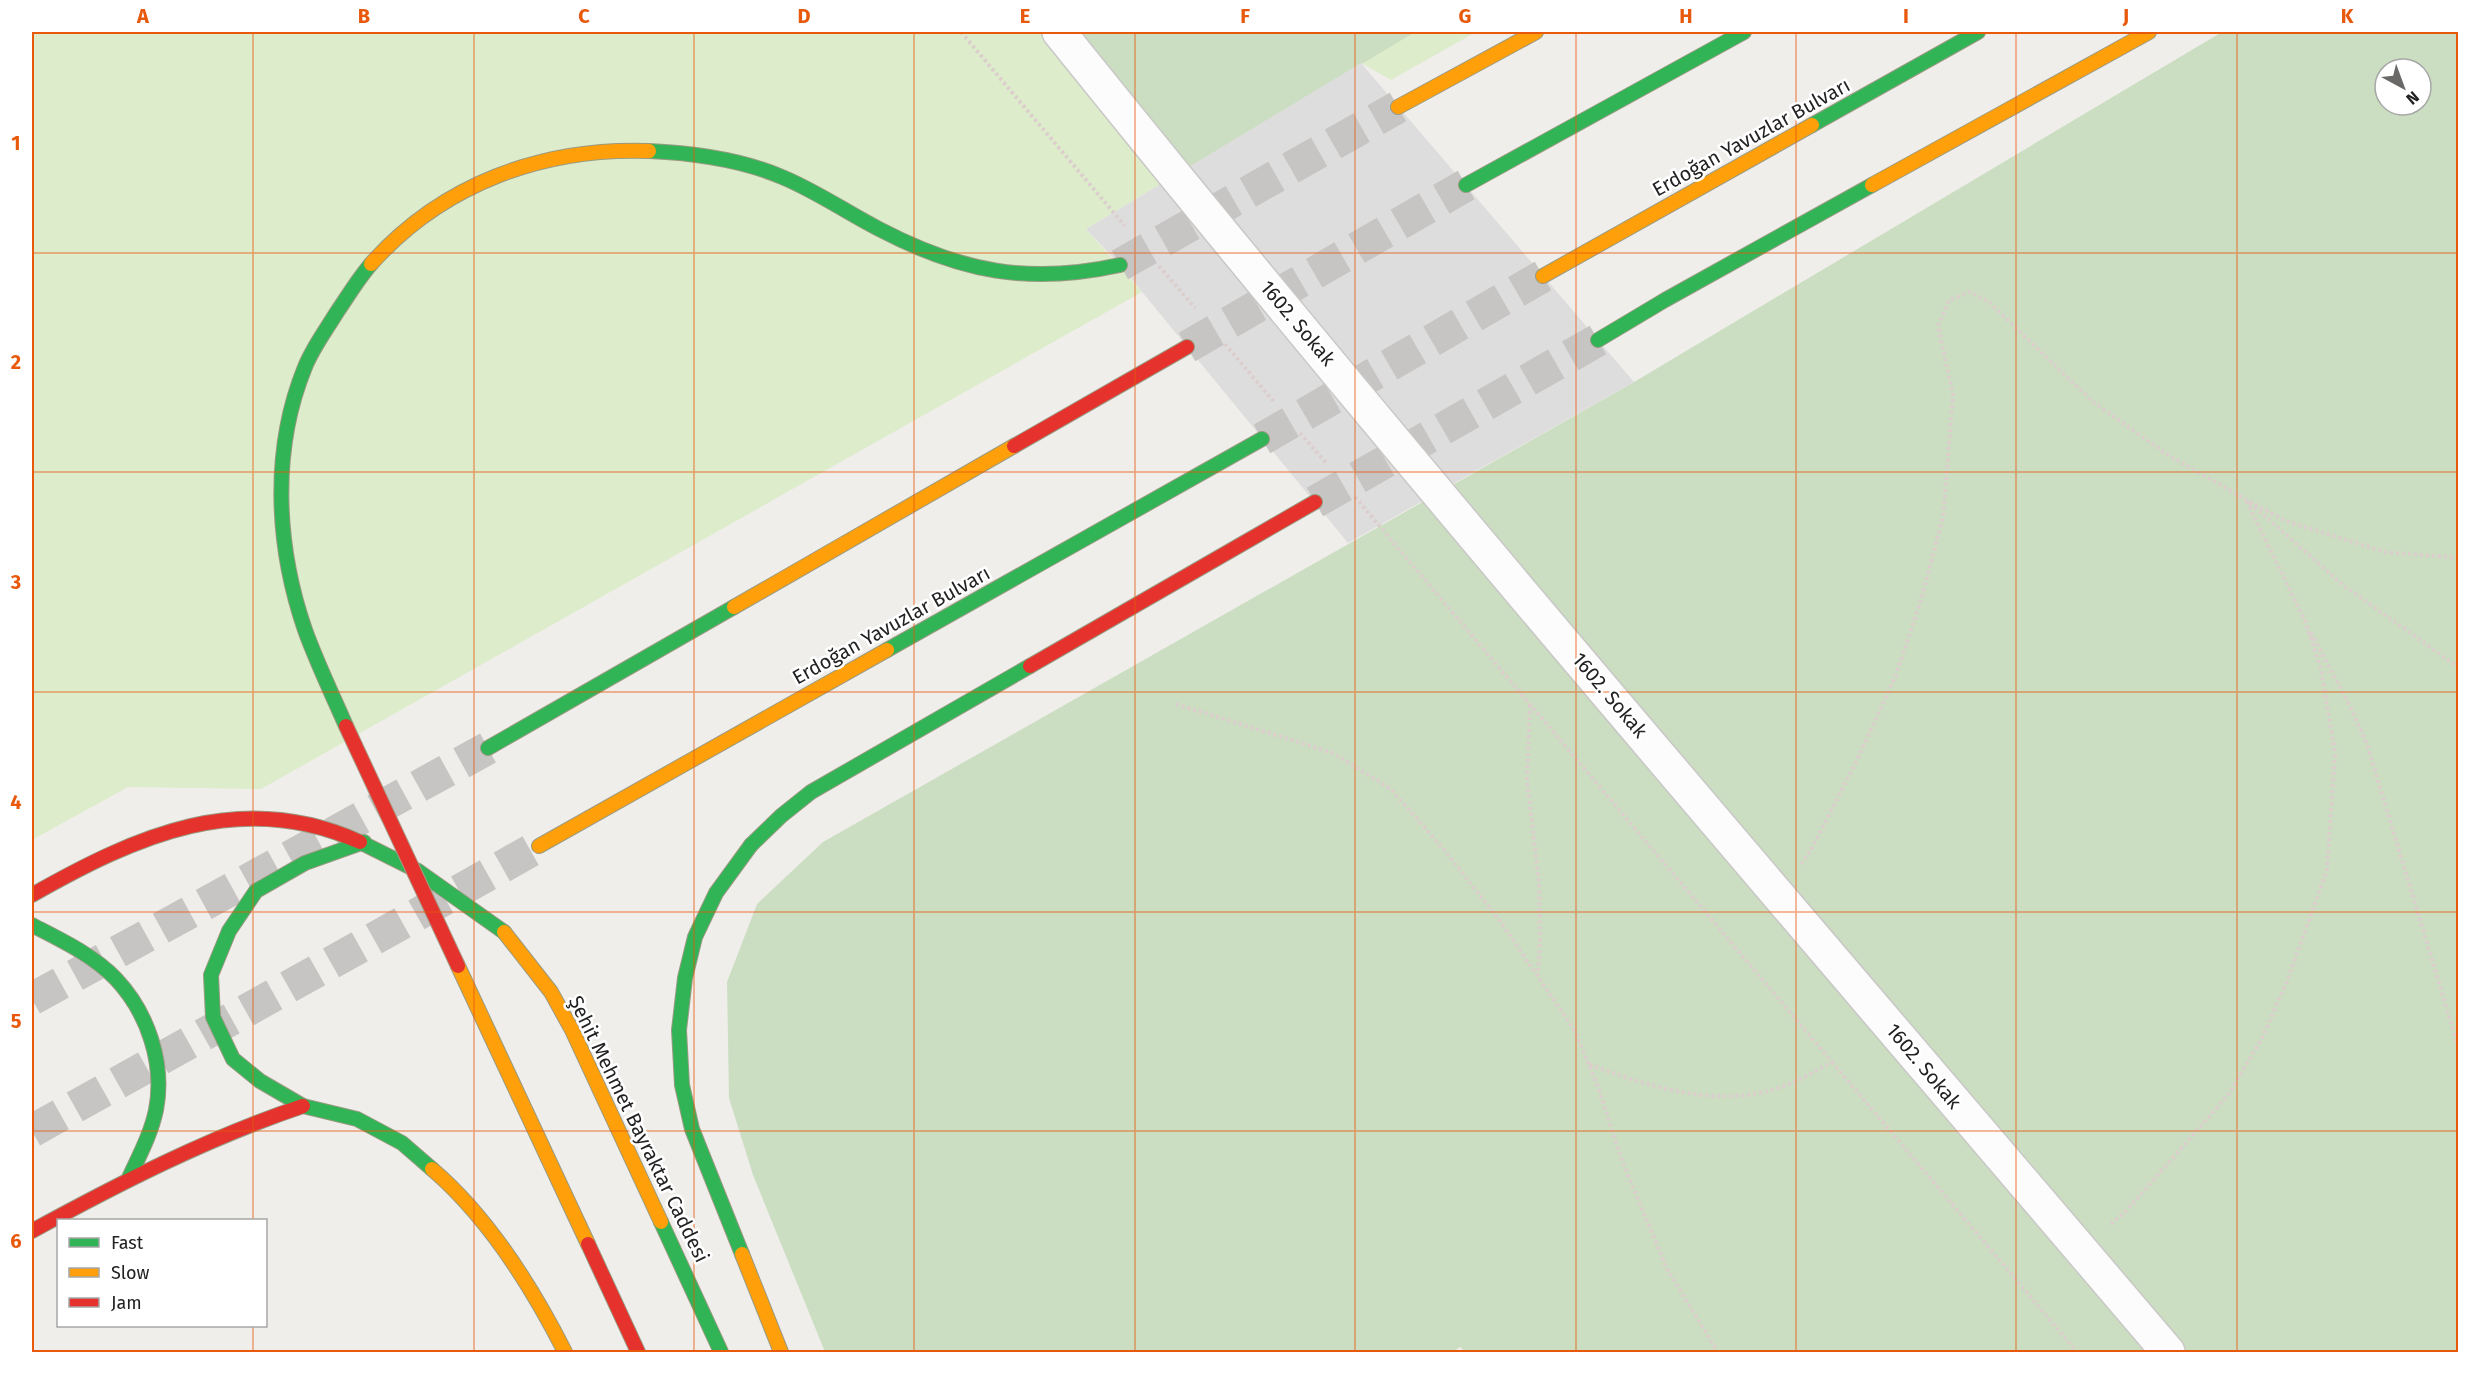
<svg xmlns="http://www.w3.org/2000/svg" width="2490" height="1384" font-family="'Fira Sans',sans-serif">
<style>
.grass{fill:#ddeccb}
.forest{fill:#cbdec1;fill-rule:evenodd}
.pier{fill:#dedddd}
.lines{fill:none;stroke-linecap:round;stroke-linejoin:round}
.primary-tunnel{stroke:#c7c5c3;stroke-width:33;stroke-dasharray:33 16;stroke-linecap:butt}
.street-casing{stroke:#c9c8c7;stroke-width:36}
.fast-casing{stroke:#999a82;stroke-width:16}
.slow-casing{stroke:#999a82;stroke-width:16}
.jam-casing{stroke:#999a82;stroke-width:16}
.path{stroke:#dccecd;stroke-width:4;stroke-dasharray:3 3;stroke-linecap:butt}
.street{stroke:#fdfcfc;stroke-width:33}
.fast{stroke:#30b455;stroke-width:14}
.slow{stroke:#ff9f0a;stroke-width:14}
.jam{stroke:#e5322d;stroke-width:14}
.jam-bridge-casing{stroke:#a79c86;stroke-width:16;stroke-linecap:butt}
.jam-bridge{stroke:#e5322d;stroke-width:14}
.grid{fill:none;stroke:#e8590c;stroke-width:1.5;stroke-opacity:0.55}
.labels{text-anchor:middle;stroke-width:5;stroke-linejoin:round;paint-order:stroke}
.street-label{font-size:20px;fill:#222;stroke:#fff}
.neatline{fill:none;stroke:#e8590c;stroke-width:2}
.grid-label{font-size:20px;text-anchor:middle;font-weight:bold;fill:#e8590c}
</style>
<rect width="100%" height="100%" fill="#f0eeeb"/>
<polygon class="grass" points="32,32 1476,32 1391,80 1361,63 1086,229 1142,292 261,789 128,787 32,840"/>
<g class="forest">
<polygon points="1076,32 1415,32 1191,166"/>
<path d="M2222 32H2458V1352H1465L1460 1347 1453 1352H825L753 1175 729 1098 727 982 757 904 823 842 1634 382ZM2385 69H2421V105H2385Z"/>
</g>
<polygon class="pier" points="1361,63 1634,382 1348,543 1120,265 1086,229"/>
<g class="lines">
<g class="primary-tunnel">
<polyline points="1120,265 1398,107"/>
<polyline points="1187,347 1466,185"/>
<polyline points="1262,439 1543,276"/>
<polyline points="1315,502 1598,340"/>
<polyline points="32,999 488,748"/>
<polyline points="32,1131 539,846"/>
</g>
<g class="street-casing">
<path id="street" d="M1059 32C1419 480 1796 915 2168 1352"/>
</g>
<g class="fast-casing">
<g id="fast">
<polyline points="1812,125 1978,32"/>
<path d="M649 151C694 153 740 159 782 177 816 191 846 212 879 229 961 272 1029 285 1120 265"/>
<polyline points="1466,185 1744,32"/>
<polyline points="1598,340 1665,300 1872,185"/>
<polyline points="887,650 1262,439"/>
<path d="M346 726C332 694 317 663 305 630 276 546 271 450 305 367 313 347 326 330 337 312 348 296 358 279 371 264"/>
<polyline points="488,748 734,607"/>
<polyline points="360,842 418,871 504,932"/>
<polyline points="364,842 305,863 256,891 229,931 211,975 213,1017 233,1059 260,1081 303,1106 357,1119 402,1143 432,1169"/>
<polyline points="751,845 781,816 811,792 1030,666"/>
<path d="M32 925C61 940 93 955 116 979 148 1013 165 1064 156 1110 151 1134 139 1156 129 1178"/>
<polyline points="661,1222 721,1352"/>
<polyline points="742,1254 692,1129 682,1085 679,1030 685,978 695,937 716,893 751,845"/>
</g>
</g>
<g class="slow-casing">
<g id="slow">
<polyline points="1398,107 1536,32"/>
<polyline points="1872,185 2149,32"/>
<path d="M371 264C442 184 543 147 649 151"/>
<polyline points="1543,276 1812,125"/>
<polyline points="734,607 1014,446"/>
<polyline points="539,846 887,650"/>
<polyline points="504,932 551,992 572,1030 661,1222"/>
<polyline points="458,966 588,1244"/>
<path d="M432 1169C488 1217 532 1287 565 1352"/>
<polyline points="742,1254 781,1352"/>
</g>
</g>
<g class="jam-casing">
<g id="jam">
<polyline points="1014,446 1187,347"/>
<polyline points="1030,666 1315,502"/>
<path d="M32 895C136 836 241 788 360 842"/>
<path d="M32 1231C120 1183 208 1138 303 1106"/>
<polyline points="588,1244 638,1352"/>
</g>
</g>
<g class="path">
<polyline points="961,32 1125,226"/>
<polyline points="1159,266 1195,308"/>
<polyline points="1225,344 1274,402"/>
<polyline points="1300,433 1327,464"/>
<path d="M1355 497 1832 1062C1817 1070 1802 1079 1787 1085 1721 1111 1651 1087 1588 1064"/>
<polyline points="2250,503 2343,585 2458,667"/>
<polyline points="2311,633 2349,704 2367,744 2458,1046"/>
<polyline points="1176,704 1333,753 1391,789 1445,851 1500,921 1575,1031 1598,1087 1621,1158 1667,1269 1718,1352"/>
<polyline points="1530,705 1527,780 1539,883 1540,941 1538,976"/>
<polyline points="1801,864 1811,850 1856,762 1896,675 1921,600 1943,517 1953,395 1938,326 1949,300 1970,292 1989,302 2093,402 2168,455 2245,499 2286,521 2385,552 2458,558"/>
<polyline points="1832,1062 2077,1352"/>
<polyline points="2111,1224 2126,1211 2229,1094 2262,1038 2287,981 2327,870 2335,753 2321,669 2305,621 2246,500"/>
</g>
<use href="#street" class="street"/>
<use href="#fast" class="fast"/>
<use href="#slow" class="slow"/>
<use href="#jam" class="jam"/>
<g class="jam-bridge-casing">
<polyline id="jam-bridge" points="346,726 458,966"/>
</g>
<use href="#jam-bridge" class="jam-bridge"/>
</g>
<path class="grid" d="M253 32V1220M474 32V1352M694 32V1352M914 32V1352M1135 32V1352M1355 32V1352M1576 32V1352M1796 32V1352M2016 32V1352M2237 32V1352M32 253H2458M32 472H2458M32 692H2458M32 912H2458M32 1131H2458M253 1326V1352"/>
<g class="labels">
<g class="street-label">
<text transform="translate(1751 137) rotate(-29)" y="7">Erdoğan Yavuzlar Bulvarı</text>
<text transform="translate(1298 323) rotate(50)" y="7">1602. Sokak</text>
<text transform="translate(891 625) rotate(-29)" y="7">Erdoğan Yavuzlar Bulvarı</text>
<text transform="translate(1610 695) rotate(50)" y="7">1602. Sokak</text>
<text transform="translate(1924 1066) rotate(50)" y="7">1602. Sokak</text>
<text transform="translate(639 1129) rotate(64)" y="7">Şehit Mehmet Bayraktar Caddesi</text>
</g>
</g>
<rect width="2490" height="1384" fill="none" stroke="#ffffff" stroke-width="66"/>
<rect x="57" y="1219" width="210" height="108" fill="#ffffff" stroke="#a7a7a7" stroke-width="1.5"/>
<rect x="69" y="1238" width="30" height="9" fill="#30b455" stroke="#a7a7a7" stroke-width="1.5"/>
<text x="111" y="1249" font-size="18" fill="#222222">Fast</text>
<rect x="69" y="1268" width="30" height="9" fill="#ff9f0a" stroke="#a7a7a7" stroke-width="1.5"/>
<text x="111" y="1279" font-size="18" fill="#222222">Slow</text>
<rect x="69" y="1298" width="30" height="9" fill="#e5322d" stroke="#a7a7a7" stroke-width="1.5"/>
<text x="111" y="1309" font-size="18" fill="#222222">Jam</text>
<g transform="translate(2403 87) rotate(139)"><circle r="28" fill="#ffffff" stroke="#a7a7a7" stroke-width="1.5"/>
<path d="M0-4.5L10 22L0 15L-10 22Z" fill="#6a6968"/>
<text y="-9" font-size="16" font-weight="bold" text-anchor="middle" fill="#222222">N</text>
</g>
<rect x="33" y="33" width="2424" height="1318" class="neatline"/>
<g class="grid-label">
<text x="143" y="23">A</text>
<text x="364" y="23">B</text>
<text x="584" y="23">C</text>
<text x="804" y="23">D</text>
<text x="1025" y="23">E</text>
<text x="1245" y="23">F</text>
<text x="1465" y="23">G</text>
<text x="1686" y="23">H</text>
<text x="1906" y="23">I</text>
<text x="2126" y="23">J</text>
<text x="2347" y="23">K</text>
<text x="16" y="150">1</text>
<text x="16" y="369">2</text>
<text x="16" y="589">3</text>
<text x="16" y="809">4</text>
<text x="16" y="1028">5</text>
<text x="16" y="1248">6</text>
</g>
</svg>
